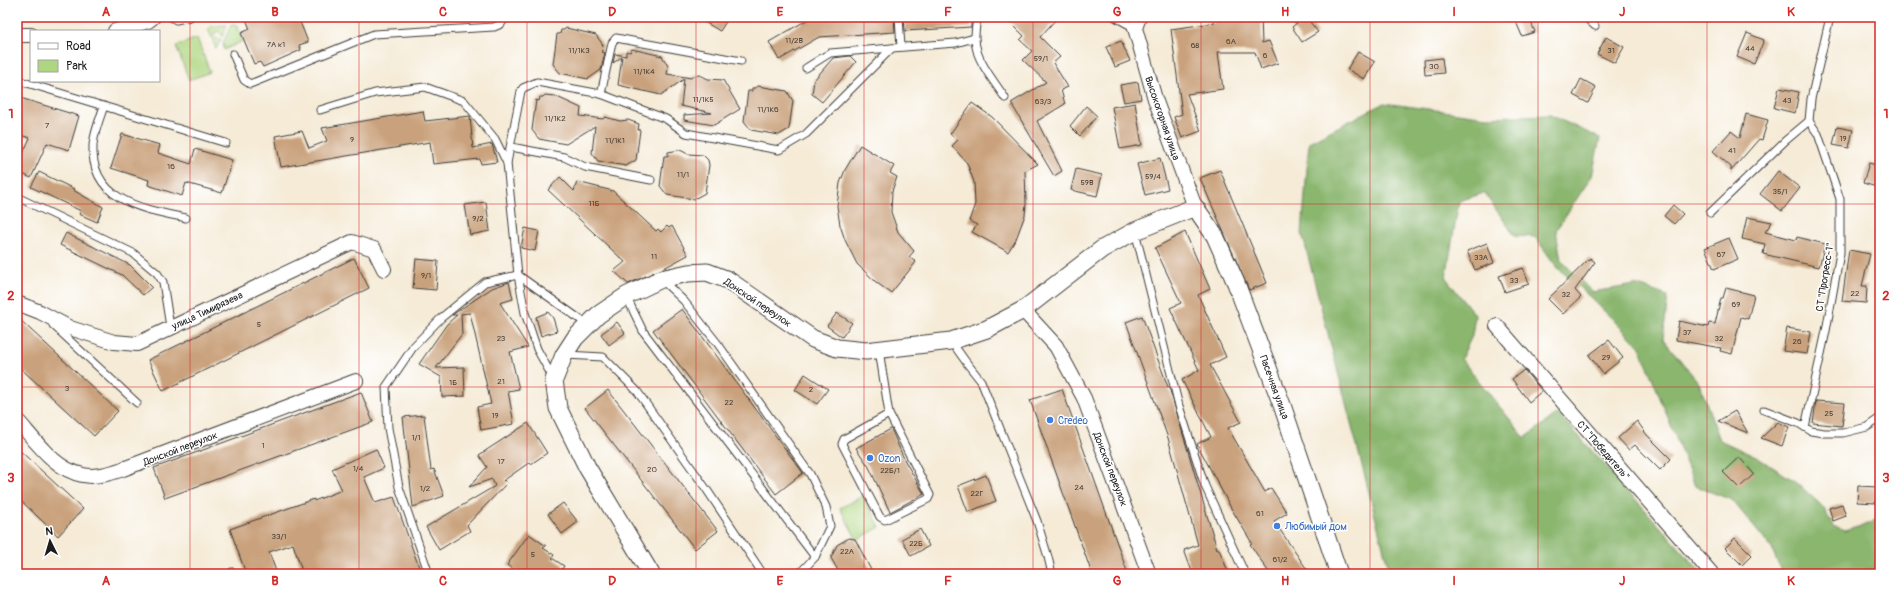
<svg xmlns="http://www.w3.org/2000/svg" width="1897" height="591" font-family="Pangolin,sans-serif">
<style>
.green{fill:#aed580;stroke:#65784e}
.forest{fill:#8ab66e;stroke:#536945}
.building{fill:#c9a17b}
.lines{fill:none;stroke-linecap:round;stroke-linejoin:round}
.service-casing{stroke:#3d3b38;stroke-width:9}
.minor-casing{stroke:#3d3b38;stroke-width:16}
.tertiary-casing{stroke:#3d3b38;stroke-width:19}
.service{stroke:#fff;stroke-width:7}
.minor{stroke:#fff;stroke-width:14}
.tertiary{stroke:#fff;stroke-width:17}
.grid{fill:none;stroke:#d62828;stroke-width:1;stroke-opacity:0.55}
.shop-dot{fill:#3f7fe0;stroke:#fff;stroke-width:1.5}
.labels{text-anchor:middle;stroke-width:3;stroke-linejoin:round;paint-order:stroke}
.number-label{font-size:8px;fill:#473d34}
.street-label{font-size:10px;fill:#1c1c1c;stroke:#fff}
.shop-label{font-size:10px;fill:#366cbe;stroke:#fff;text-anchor:start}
.neatline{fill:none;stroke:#d62828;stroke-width:1.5}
.grid-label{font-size:13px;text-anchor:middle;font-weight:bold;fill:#d62828}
</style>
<rect width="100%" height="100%" fill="#fff"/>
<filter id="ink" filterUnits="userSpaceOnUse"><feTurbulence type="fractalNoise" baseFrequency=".025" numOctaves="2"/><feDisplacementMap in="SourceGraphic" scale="8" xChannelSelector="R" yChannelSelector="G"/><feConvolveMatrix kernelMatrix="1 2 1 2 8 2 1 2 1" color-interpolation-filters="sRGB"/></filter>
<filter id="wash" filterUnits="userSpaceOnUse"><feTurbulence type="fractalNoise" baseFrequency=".012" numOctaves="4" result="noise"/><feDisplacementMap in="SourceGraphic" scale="16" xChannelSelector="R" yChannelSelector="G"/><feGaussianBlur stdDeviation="0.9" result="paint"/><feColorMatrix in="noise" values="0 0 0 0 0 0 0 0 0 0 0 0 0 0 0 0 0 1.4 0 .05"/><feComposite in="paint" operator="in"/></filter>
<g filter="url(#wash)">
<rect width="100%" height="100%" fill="#f5ebd7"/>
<g class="green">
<polygon points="227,25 222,37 219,31 216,32 216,35 213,34 214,38 221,39 216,49 208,29 211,26"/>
<polygon points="231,25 236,25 243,41 224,50 223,43"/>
<polygon points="197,38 210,72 189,80 176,46"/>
<polygon points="863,496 880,527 857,540 840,508"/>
</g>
<polygon class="forest" points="1384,103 1487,117 1550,115 1600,138 1592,176 1556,230 1561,260 1592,292 1635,285 1668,296 1663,339 1699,383 1720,440 1758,458 1795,481 1823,507 1833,526 1844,531 1871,523 1880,514 1880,574 1782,574 1772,549 1732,500 1695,486 1640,347 1591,298 1556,266 1535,237 1515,236 1484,193 1459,201 1446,278 1475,315 1472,336 1461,359 1525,438 1558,413 1700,571 1696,574 1390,574 1302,233 1309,142"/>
<g id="blocks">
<g class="building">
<polygon points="245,17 298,17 308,42 299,45 301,50 263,67 260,62 254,64 241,33 250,29"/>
<polygon points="696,17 729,17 720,31"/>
<polygon points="812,17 894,17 895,32 819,37 779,60 769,42"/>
<polygon points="904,17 971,17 971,27 905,31"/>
<polygon points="1005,17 1058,17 1040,37 1060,57 1053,63 1068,87 1061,90 1065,104 1037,121 1062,171 1054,176 1011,103 1046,82 1023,60 1032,51 1020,40 1024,36"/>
<polygon points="1214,17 1261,17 1262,43 1269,41 1278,63 1261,69 1255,52 1218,52 1223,89 1187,94 1201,131 1182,138 1174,117 1182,114 1171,29 1214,23"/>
<polygon points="1304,17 1306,17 1318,32 1302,42 1292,27"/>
<polygon points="1514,17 1529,17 1535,32 1522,36"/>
<polygon points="566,28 596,35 603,45 602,52 605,53 601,70 588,79 560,73 553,64 557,34 560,34 561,30 564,30"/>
<polygon points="1747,33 1764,40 1754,64 1737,57"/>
<polygon points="1606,37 1624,47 1615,63 1597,54"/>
<polygon points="1121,41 1130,61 1115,67 1106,47"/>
<polygon points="632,49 662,56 668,66 667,74 691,78 693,76 700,75 708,79 723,80 740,109 714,125 684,120 684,115 712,113 681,106 684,79 661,95 618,85 622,57 613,63 615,54 626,56 626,51 630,52"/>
<polygon points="1358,52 1375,62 1364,79 1347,69"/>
<polygon points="850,56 856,62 822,102 812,94 814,80 833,58"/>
<polygon points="1442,58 1444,73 1425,75 1424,60"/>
<polygon points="1581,79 1596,87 1588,103 1573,95"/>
<polygon points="1138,82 1141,99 1124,102 1120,85"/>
<polygon points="758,86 787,91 793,101 789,129 779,135 751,130 744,121 748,91 752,91 752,88 755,88"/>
<polygon points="1779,88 1799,92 1795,113 1774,108"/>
<polygon points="545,95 555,96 581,108 580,116 603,119 605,117 620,121 628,120 639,124 638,130 640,130 636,160 626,166 598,161 592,153 595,126 566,144 539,139 532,130 536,100 539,101 540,97 543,97"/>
<polygon points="17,97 79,116 69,150 47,143 31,178 17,171 17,166 30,138 17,134"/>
<polygon points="972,103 992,117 1038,164 1025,171 1026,203 1025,215 1016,239 1008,252 972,232 977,225 969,221 975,204 974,182 967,163 952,146 958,140 950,134"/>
<polygon points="1135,103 1142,145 1120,149 1112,107"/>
<polygon points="1086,106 1097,116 1080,136 1070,126"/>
<polygon points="423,111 425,121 470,116 473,148 492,144 497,162 481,164 480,159 433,164 430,142 281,167 275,136 302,131 309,148 327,141 322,128"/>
<polygon points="1746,114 1768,120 1762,140 1759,139 1731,171 1731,167 1713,151 1731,131 1740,138"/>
<polygon points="1837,127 1853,130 1849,148 1833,145"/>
<polygon points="122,134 160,145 158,153 191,164 195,149 232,160 222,193 186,183 182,196 148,185 149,180 111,168"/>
<polygon points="860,145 894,166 890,173 897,177 892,191 891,212 898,232 914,251 909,257 916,262 891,293 877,283 857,264 845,240 840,225 837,206 840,183 845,170"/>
<polygon points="680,150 688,154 703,155 708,160 709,165 705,193 694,199 667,195 660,186 664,156 668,156 668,152"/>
<polygon points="1160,158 1168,189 1145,195 1137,164"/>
<polygon points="1869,163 1880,166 1880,188 1863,183"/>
<polygon points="1076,169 1102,175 1097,196 1071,190"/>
<polygon points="1220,170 1267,283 1249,290 1200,178"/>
<polygon points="1778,171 1800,188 1782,211 1760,194"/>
<polygon points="39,172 74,189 73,190 103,207 97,222 79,214 81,211 31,187"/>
<polygon points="560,177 574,191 577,182 613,191 656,231 658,229 661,232 667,226 669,228 672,226 688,255 664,268 628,284 614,271 625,262 548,190"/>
<polygon points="486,202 490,231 470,235 465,205"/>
<polygon points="1673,205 1683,214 1674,224 1664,216"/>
<polygon points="1747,217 1772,222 1765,232 1796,240 1797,237 1825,244 1819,267 1763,254 1765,244 1742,239"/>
<polygon points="525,228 539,231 535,251 521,248"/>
<polygon points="1185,232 1210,289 1198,295 1226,357 1210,365 1241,422 1228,428 1265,492 1271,488 1287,513 1274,521 1310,574 1270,574 1250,544 1252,543 1231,508 1197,444 1211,437 1182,380 1199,370 1170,308 1181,303 1155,248"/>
<polygon points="66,233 130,265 152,287 143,295 122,275 60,245"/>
<polygon points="1729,238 1738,259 1714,269 1705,248"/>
<polygon points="1487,243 1494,263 1475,270 1467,251"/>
<polygon points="1849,250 1870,254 1862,286 1867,286 1866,303 1842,301"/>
<polygon points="354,258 369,288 163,391 148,360"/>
<polygon points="1590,258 1595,262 1575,290 1581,297 1563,314 1548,299"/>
<polygon points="416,259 438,261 436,290 413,288"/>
<polygon points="1523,268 1529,284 1505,292 1499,276"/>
<polygon points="509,282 513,299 500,303 528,347 510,352 519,389 508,391 514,424 481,430 477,407 491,404 470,313 461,314 462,334 436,368 464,367 465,396 442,397 441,377 419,364 447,324 457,315 452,315 492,288"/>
<polygon points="1726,288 1754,295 1748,319 1741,317 1732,354 1720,351 1721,348 1676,340 1679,321 1708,327 1709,323 1715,324 1721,298 1723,298"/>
<polygon points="682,309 803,473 776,494 653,330"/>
<polygon points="548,312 553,318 557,331 541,336 536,317"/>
<polygon points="837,313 852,323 842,337 827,326"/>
<polygon points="1142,316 1168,387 1169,387 1217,549 1219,549 1229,574 1193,574 1184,550 1198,545 1168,438 1126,322"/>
<polygon points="17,317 118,411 94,436 17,365"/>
<polygon points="617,322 625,333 609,345 601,334"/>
<polygon points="1787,328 1811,332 1807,354 1783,351"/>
<polygon points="1609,340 1623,358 1603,374 1589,355"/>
<polygon points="1524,370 1542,391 1529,402 1512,379"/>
<polygon points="805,374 828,389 817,404 795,390"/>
<polygon points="1062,389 1128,574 1092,574 1030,400"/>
<polygon points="608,390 718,531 695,549 585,408"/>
<polygon points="361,392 373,422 165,498 154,468"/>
<polygon points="1816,401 1845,403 1842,426 1813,423"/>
<polygon points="1735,411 1748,433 1718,421"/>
<polygon points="424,415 431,470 434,469 444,496 413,507 403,417"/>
<polygon points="1637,421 1647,435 1671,459 1660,470 1635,445 1629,450 1618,438"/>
<polygon points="1778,422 1789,427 1782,446 1761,438"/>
<polygon points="528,423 547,453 531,464 530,462 503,481 505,480 507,483 467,525 470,531 439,550 426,527 495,486 492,479 469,487 487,467 479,455"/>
<polygon points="891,429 905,461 924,494 890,512 869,467 856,448"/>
<polygon points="17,448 83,509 58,536 17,497"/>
<polygon points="376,449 384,468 364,477 375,503 394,497 420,570 409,574 303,574 293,544 269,552 277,574 246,574 230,529 314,499 314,501 342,490 332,469"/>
<polygon points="1739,457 1754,474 1739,488 1723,472"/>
<polygon points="986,475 996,501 968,512 958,486"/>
<polygon points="1858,486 1877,487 1876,503 1857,502"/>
<polygon points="563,503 578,522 562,534 548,514"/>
<polygon points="1842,504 1846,516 1833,521 1829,508"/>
<polygon points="920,529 929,546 911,556 902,539"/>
<polygon points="529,534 546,546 543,548 554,555 552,558 564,566 559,574 520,574 507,565"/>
<polygon points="849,538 855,539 873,574 840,574 831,558 837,545"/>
<polygon points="1735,538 1752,555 1742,565 1725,548"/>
</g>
</g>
</g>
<g filter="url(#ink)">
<use href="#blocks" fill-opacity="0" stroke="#3d3b38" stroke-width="1"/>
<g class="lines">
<g class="service-casing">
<g id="service">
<polyline points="171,17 176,20 190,17"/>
<polyline points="899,17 901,47"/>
<path d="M978 17C967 53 987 70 1005 98"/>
<polyline points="1115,17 1135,28"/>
<polyline points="1585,17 1595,26"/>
<polyline points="233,54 244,80 250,84 374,34 494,27 501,24 506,17"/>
<polyline points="806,68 830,53 892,48"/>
<polyline points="17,80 226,143"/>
<polyline points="601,94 612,43 616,38 741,61"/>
<path d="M104 106C100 118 94 133 93 145 90 201 143 209 186 218"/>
<polyline points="320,110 375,93 425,87 464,101 495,139 507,163 518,275 525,313 537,349 553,378"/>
<polyline points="511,147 564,157 585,167 651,180"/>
<polyline points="507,163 521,91 523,88 537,82 601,94 666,119 686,133 779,150 806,134 892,48 956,43 974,38"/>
<polyline points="17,197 133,253 157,273 163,282 170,327"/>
<polyline points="1710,213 1785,141 1809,121"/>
<polyline points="1135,231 1179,406 1205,486 1245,574"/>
<polyline points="663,281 684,301 718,344 810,474 826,507 830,526 815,557 799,574"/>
<polyline points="626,296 643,331 815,557"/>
<polyline points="53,325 137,403"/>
<polyline points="951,341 966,362 981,381 1037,521 1048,557 1052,574"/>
<polyline points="879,350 889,414 930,495 928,499 885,520 880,517 842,444 844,439 889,414"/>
<polyline points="566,355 603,357 637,391 707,490 763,574"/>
<polyline points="1764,410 1798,423 1811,431 1824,433 1843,433 1867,427 1880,418"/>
<polyline points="1805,427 1826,331 1840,253 1840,199 1818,134 1809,121 1811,99 1830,17"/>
<polyline points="232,572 232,574"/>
<polyline points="429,574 399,487 388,428 386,387 414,346 441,318 485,282 518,275 588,325"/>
</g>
</g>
<g class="minor-casing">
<g id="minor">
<polyline points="1139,17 1135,28 1155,99 1195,207"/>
<polyline points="115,31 148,21 153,17"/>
<polyline points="17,35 31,35"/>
<polyline points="17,303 40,312 70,328 114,342 137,344 352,242 374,249 384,269"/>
<polyline points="1023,310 1056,346 1084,398 1149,574"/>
<polyline points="1497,326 1712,574"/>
<path d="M17 420C35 440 55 470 83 475 96 478 111 473 123 469L356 381"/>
</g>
</g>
<g class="tertiary-casing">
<polyline id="tertiary" points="651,574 587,467 558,408 554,380 564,355 575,338 598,315 626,296 661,279 688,273 707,272 728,280 813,339 837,348 866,351 951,341 987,329 1023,310 1102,249 1135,231 1195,207 1215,236 1236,283 1282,405 1339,574"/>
</g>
<use href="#service" class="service"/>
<use href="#minor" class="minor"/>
<use href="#tertiary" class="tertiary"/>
</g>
</g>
<path class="grid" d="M190 17V574M359 17V574M527 17V574M696 17V574M864 17V574M1033 17V574M1201 17V574M1370 17V574M1538 17V574M1707 17V574M17 204H1880M17 387H1880"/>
<g class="shop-dot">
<circle cx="1050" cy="420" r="4"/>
<circle cx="870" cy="458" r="4"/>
<circle cx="1277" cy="526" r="4"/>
</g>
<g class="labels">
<g class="number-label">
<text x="794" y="43">11/2В</text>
<text x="1231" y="44">6А</text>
<text x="276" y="47">7А к1</text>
<text x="1195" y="48">68</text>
<text x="1750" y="51">44</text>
<text x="579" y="53">11/1К3</text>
<text x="1611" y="53">31</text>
<text x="1265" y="58">6</text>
<text x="1041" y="61">59/1</text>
<text x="1434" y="69">30</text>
<text x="644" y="74">11/1К4</text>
<text x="703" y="102">11/1К5</text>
<text x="1787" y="103">43</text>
<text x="1043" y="104">63/3</text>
<text x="768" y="112">11/1К6</text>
<text x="555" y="121">11/1К2</text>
<text x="47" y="128">7</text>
<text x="1843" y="141">19</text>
<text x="352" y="142">9</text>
<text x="615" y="143">11/1К1</text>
<text x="1732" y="153">41</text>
<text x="171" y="169">16</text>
<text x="683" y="177">11/1</text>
<text x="1153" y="179">59/4</text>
<text x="1087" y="185">59В</text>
<text x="1780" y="194">35/1</text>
<text x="594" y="206">11Б</text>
<text x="478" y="221">9/2</text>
<text x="1721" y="257">67</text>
<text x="654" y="259">11</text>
<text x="1481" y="260">33А</text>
<text x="426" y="278">9/1</text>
<text x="1514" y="283">33</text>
<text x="1855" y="296">22</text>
<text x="1566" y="297">32</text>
<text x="1736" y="307">69</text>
<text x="259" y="327">5</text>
<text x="1687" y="335">37</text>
<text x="501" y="341">23</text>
<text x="1719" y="341">32</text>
<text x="1797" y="344">26</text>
<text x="1606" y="360">29</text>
<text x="501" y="384">21</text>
<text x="453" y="385">1Б</text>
<text x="67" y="391">3</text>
<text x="811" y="392">2</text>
<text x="729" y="405">22</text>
<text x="1829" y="416">25</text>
<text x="495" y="418">19</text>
<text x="416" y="440">1/1</text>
<text x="263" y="448">1</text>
<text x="501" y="464">17</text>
<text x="358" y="471">1/4</text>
<text x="652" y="472">20</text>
<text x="890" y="473">22Б/1</text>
<text x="1079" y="490">24</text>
<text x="425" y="491">1/2</text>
<text x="977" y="496">22Г</text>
<text x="1260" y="516">61</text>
<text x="279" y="539">33/1</text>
<text x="916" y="546">22Б</text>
<text x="847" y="554">22А</text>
<text x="533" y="557">5</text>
<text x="1280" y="562">61/2</text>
</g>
<g class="street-label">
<text transform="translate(1163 118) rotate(71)" y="4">Высокогорная улица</text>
<text transform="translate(1824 277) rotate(-81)" y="4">СТ "Прогресс-1"</text>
<text transform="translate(758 302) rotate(34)" y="4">Донской переулок</text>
<text transform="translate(207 310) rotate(-25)" y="4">улица Тимирязева</text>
<text transform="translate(1275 387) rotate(70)" y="4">Пасечная улица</text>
<text transform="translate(180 448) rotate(-21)" y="4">Донской переулок</text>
<text transform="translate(1604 450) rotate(49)" y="4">СТ "Победитель"</text>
<text transform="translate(1111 469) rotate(69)" y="4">Донской переулок</text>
</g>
<g class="shop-label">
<text x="1058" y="424">Credeo</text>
<text x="878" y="462">Ozon</text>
<text x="1285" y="530">Любимый дом</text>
</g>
</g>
<rect width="1897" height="591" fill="none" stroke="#fff" stroke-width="44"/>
<rect x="30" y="30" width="130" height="52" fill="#ffffff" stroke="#a4a4a4"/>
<rect x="38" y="43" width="20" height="6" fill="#ffffff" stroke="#a4a4a4"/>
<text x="66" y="50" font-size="12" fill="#1c1c1c">Road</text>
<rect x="38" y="60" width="20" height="12" fill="#aed580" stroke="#a4a4a4"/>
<text x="66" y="70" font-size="12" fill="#1c1c1c">Park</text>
<g transform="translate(50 541) rotate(355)" stroke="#ffffff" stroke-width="3" paint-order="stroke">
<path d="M0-3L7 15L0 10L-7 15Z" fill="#1c1c1c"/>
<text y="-6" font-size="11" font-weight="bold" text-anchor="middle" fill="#1c1c1c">N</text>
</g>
<rect x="22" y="22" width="1853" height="547" class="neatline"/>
<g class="grid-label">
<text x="106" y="16">A</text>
<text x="275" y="16">B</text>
<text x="443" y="16">C</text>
<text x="612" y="16">D</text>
<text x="780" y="16">E</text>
<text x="948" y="16">F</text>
<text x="1117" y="16">G</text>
<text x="1285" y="16">H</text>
<text x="1454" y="16">I</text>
<text x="1622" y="16">J</text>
<text x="1791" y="16">K</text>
<text x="11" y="118">1</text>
<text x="1886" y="118">1</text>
<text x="11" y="300">2</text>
<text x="1886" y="300">2</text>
<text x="11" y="482">3</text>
<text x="1886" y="482">3</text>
<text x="106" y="585">A</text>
<text x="275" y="585">B</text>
<text x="443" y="585">C</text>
<text x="612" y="585">D</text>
<text x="780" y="585">E</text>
<text x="948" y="585">F</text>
<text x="1117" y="585">G</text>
<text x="1285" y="585">H</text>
<text x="1454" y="585">I</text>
<text x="1622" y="585">J</text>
<text x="1791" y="585">K</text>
</g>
</svg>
